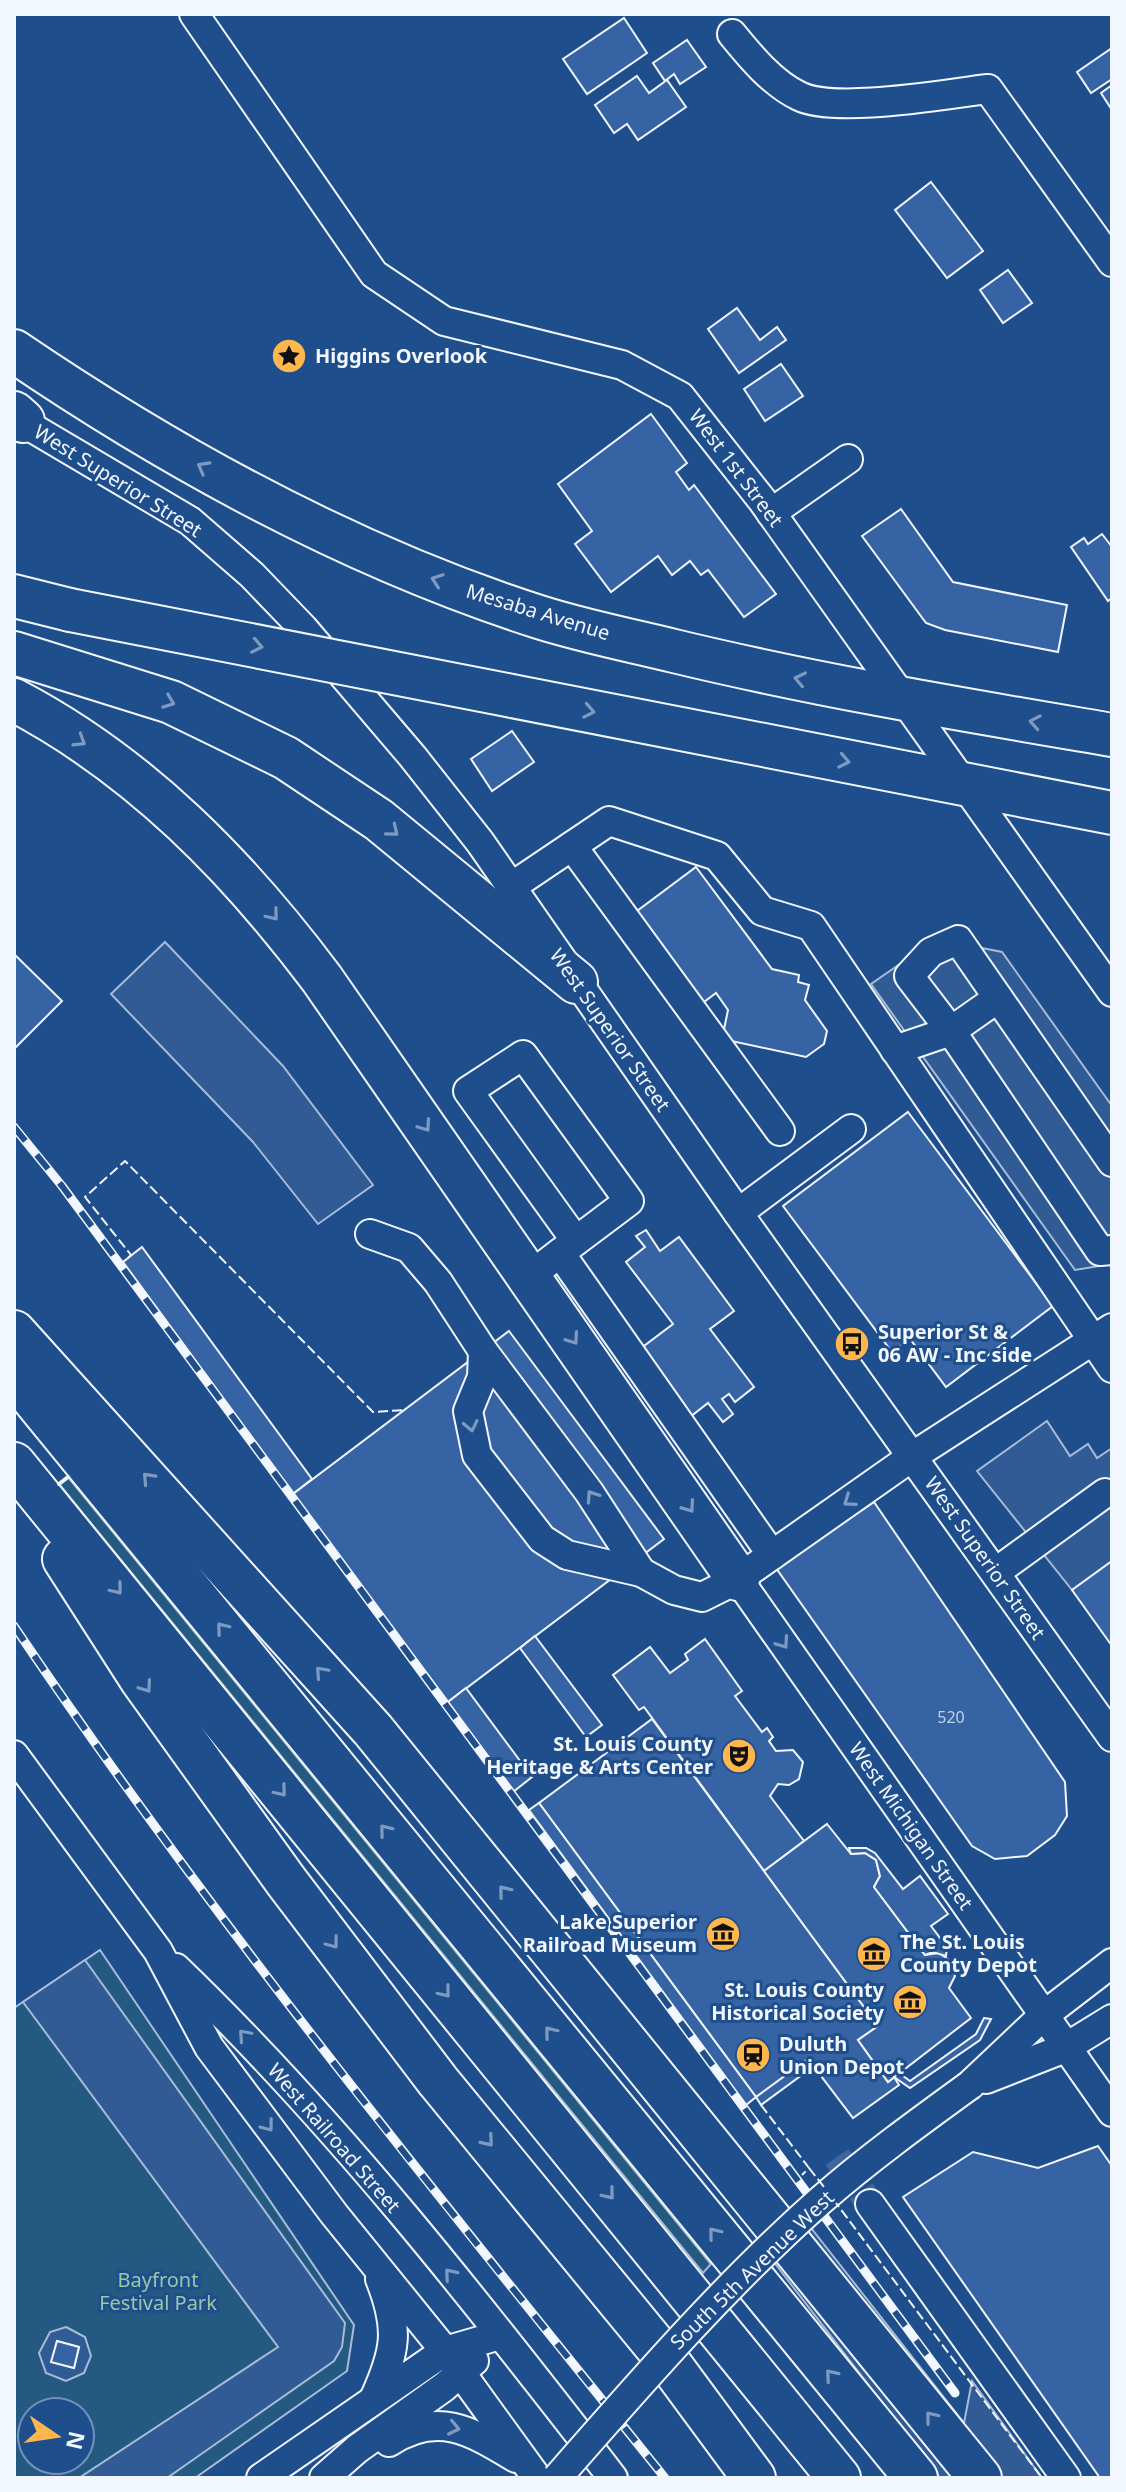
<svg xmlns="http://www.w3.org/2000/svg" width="1126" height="2492" font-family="'Noto Sans',sans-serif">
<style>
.green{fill:#245a82;stroke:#a8bbd7;stroke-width:2;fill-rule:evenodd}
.parking{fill:#305b95;stroke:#a8bbd7;stroke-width:2;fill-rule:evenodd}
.building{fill:#3563a3;stroke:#f2f6ff;stroke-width:2}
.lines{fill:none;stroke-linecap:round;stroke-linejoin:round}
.minor-tunnel{stroke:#3f679d;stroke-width:28;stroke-dasharray:28 14;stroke-linecap:butt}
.minor-casing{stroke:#f2f6ff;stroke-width:32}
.highway-casing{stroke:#f2f6ff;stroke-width:46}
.minor{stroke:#1f4e8c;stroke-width:28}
.highway{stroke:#1f4e8c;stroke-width:42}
.rail-casing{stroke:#f2f6ff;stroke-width:9}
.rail{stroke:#1f4e8c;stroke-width:6;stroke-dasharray:18;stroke-linecap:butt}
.minor-bridge-casing{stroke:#f2f6ff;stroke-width:32;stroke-linecap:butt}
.highway-bridge-casing{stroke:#f2f6ff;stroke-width:46;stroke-linecap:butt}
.minor-bridge{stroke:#1f4e8c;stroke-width:28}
.highway-bridge{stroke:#1f4e8c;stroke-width:42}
.fence{stroke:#f2f6ff;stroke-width:2;stroke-dasharray:10 4;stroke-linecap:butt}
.wall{stroke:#f2f6ff;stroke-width:4}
.oneway{stroke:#7e9ac0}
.labels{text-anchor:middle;stroke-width:6;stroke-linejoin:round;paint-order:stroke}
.number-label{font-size:16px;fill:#c3d1e8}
.poi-label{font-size:20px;font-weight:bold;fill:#f2f6ff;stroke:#1f4e8c;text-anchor:start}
.street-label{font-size:20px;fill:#f2f6ff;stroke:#1f4e8c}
.park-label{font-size:20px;fill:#97c8a6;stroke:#1f4e8c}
</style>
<rect width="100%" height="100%" fill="#1f4e8c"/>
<g class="green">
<polygon points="68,1477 711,2264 703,2273 59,1484"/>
<path d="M100 1950 354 2325 347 2371 195 2478H14V2008ZM32 2412H80V2460H32Z"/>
</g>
<g class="parking">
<polygon points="936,939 1002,952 1112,1106 1112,1264 1075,1270 871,984"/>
<polygon points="165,942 283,1066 373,1185 318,1224 253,1142 111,994"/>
<polygon points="1047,1421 1070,1456 1088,1444 1097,1458 1112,1448 1112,1561 1072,1590 977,1471"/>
<polygon points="85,1960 345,2323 342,2347 334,2361 167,2478 79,2478 278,2347 23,2002"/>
<polygon points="808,2224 964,2423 972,2381 1042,2478 940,2478 770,2257"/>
<path d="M66 2327 85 2337 91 2356 84 2373 66 2381 46 2373 39 2353 50 2332ZM57 2341 79 2347 74 2368 52 2362Z"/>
</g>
<g class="building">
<polygon points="624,18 647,53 587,94 563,59"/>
<polygon points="687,40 706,67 680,84 674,74 665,81 653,63"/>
<polygon points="1112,48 1112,79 1091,93 1077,72"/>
<polygon points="637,76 649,93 667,80 686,107 638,140 627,124 614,133 595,105"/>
<polygon points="1112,85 1112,110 1101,93"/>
<polygon points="931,182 983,251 947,278 895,210"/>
<polygon points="1008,270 1032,303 1003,323 980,290"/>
<polygon points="737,308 760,340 777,327 786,340 739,373 708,329"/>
<polygon points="781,364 803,396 765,421 744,389"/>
<polygon points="651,414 687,463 676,472 689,490 694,485 776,594 744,617 708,570 701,575 690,561 672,575 658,556 611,592 575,544 592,531 558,484"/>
<polygon points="901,509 953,582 1067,605 1058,652 945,630 926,623 862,536"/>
<polygon points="1102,534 1112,547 1112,598 1108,601 1071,547 1084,538 1088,544"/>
<polygon points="512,731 534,762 492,791 471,759"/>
<polygon points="696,867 772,969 799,975 798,982 809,985 805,1000 827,1031 824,1044 806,1057 722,1039 728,1010 716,993 696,1008 629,917"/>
<polygon points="14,954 62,1001 14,1049"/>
<polygon points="908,1112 1053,1306 946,1387 910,1339 892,1352 783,1206"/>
<polygon points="646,1230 660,1251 679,1237 734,1311 710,1329 754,1387 735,1402 729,1394 722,1399 733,1414 723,1422 708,1403 690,1417 640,1349 673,1324 626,1262 645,1247 636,1236"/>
<polygon points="142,1247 312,1479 293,1494 123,1262"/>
<polygon points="509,1331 664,1539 448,1702 293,1494"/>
<polygon points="874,1502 1065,1782 1067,1816 1055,1835 1027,1856 995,1859 972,1846 776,1568"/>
<polygon points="1112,1561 1112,1646 1072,1590"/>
<polygon points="535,1636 602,1725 586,1737 520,1648"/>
<polygon points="705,1639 742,1691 735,1696 762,1732 767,1728 773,1737 769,1741 776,1751 793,1750 803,1762 799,1779 789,1785 778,1784 770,1796 804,1841 764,1871 644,1707 639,1710 613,1675 650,1647 670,1673 688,1660 685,1654"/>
<polygon points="466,1688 532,1777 513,1792 448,1702"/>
<polygon points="652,1719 878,2026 858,2040 888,2082 894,2077 899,2085 853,2118 808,2059 756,2097 539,1803"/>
<polygon points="539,1803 756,2097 746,2105 529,1810"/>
<polygon points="827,1824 851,1854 865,1853 876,1860 880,1876 874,1887 925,1955 939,1953 952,1962 955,1976 949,1988 971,2018 888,2082 858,2040 878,2026 764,1871"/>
<polygon points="849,1848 866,1848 875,1853 903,1889 920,1876 948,1914 931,1926 947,1947 946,1956 933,1952 925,1955 874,1887 880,1876 876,1860 865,1853 851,1854"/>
<polygon points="984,2018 991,2019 980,2040 910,2088 894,2077 899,2073 910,2081 976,2034"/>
<polygon points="808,2059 814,2066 761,2105 756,2097"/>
<polygon points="1098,2146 1112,2166 1112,2478 1100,2478 903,2197 973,2152 1038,2168"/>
<polygon points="57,2341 79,2347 74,2368 51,2362"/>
</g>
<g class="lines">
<polyline class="minor-tunnel" points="837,2157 870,2204"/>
<g class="minor-casing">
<g id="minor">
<polyline points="194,14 374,274 444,321 622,365 680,396 762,500 1112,992"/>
<path d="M732 34C750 56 772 83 799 96 835 114 945 94 988 89L1112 262"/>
<polyline points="14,417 190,521 252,575 303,628 413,757 480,842 738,1213 1112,1737"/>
<polyline points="771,513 848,459"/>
<polyline points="572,846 780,1131"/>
<polyline points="511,887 609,821 717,856 762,911 811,926 1112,1368"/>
<polyline points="895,1050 951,1031 998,998"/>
<polyline points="1112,1162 958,940 931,952 909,976 951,1031 1100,1251 1112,1250"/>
<polyline points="738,1213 851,1129"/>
<polyline points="370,1234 409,1248 438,1282 483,1351 589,1492 641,1572"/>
<polyline points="560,1253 772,1555"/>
<path d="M530 1276C562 1251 596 1226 629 1201L523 1055 468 1091 576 1241"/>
<polyline points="483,1351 482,1377 468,1411 477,1455 542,1539 567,1555 641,1572 674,1590 702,1597 738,1579 913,1456 1112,1328"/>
<polyline points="996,1572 1105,1493"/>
<polyline points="738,1579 1112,2112"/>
<polyline points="14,1755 158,1951 209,2047 334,2214 445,2351 537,2478"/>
<path d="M176 1968C337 2123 477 2302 613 2478"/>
<polyline points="986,2079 1065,2048 1112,2019"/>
<polyline points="970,2085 1043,2016 1112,1963"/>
<polyline points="870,2204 1066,2478"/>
<path d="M374 2399C396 2351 400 2329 380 2279"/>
<path d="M389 2442C438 2410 471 2431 516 2458"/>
<polyline points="261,2478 445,2351 500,2335"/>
<polyline points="324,2478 357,2449 444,2387 474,2361"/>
</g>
</g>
<g class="highway-casing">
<g id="highway">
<path d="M14 351C176 461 352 557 539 617 583 631 629 640 674 651 819 686 965 710 1112 735"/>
<polyline points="14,413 23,421"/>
<polyline points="14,596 70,610"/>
<polyline points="14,653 171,702 286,758 379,820 576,982"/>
<polyline points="512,696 1112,813"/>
<path d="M14 700C140 766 238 867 322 979L738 1579"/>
<polyline points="14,1332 373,1730 980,2478"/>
<polyline points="14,1375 916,2478"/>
<polyline points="14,1464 839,2478"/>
<polyline points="64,1559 141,1679 286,1881 438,2081 664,2356 754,2478"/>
</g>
</g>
<use href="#minor" class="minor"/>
<use href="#highway" class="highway"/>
<g class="rail-casing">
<g id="rail">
<polyline points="14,1127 62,1186 955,2393"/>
<path d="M14 1626C214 1923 441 2199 665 2478"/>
</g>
</g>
<use href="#rail" class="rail"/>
<g class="minor-bridge-casing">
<path id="minor-bridge" d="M557 2478C641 2382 725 2285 821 2200 868 2159 919 2122 970 2085"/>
</g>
<g class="highway-bridge-casing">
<polyline id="highway-bridge" points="70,610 512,696"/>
</g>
<use href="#minor-bridge" class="minor-bridge"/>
<use href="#highway-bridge" class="highway-bridge"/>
<g class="fence">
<polyline points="128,1258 131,1255 85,1197 125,1161 373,1412 404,1410"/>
<polyline points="761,2105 809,2168 802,2175"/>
<polyline points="809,2168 824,2187"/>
<polyline points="833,2199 1042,2478"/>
</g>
<polyline class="wall" points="59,1484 68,1477"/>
</g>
<defs><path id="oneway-chevron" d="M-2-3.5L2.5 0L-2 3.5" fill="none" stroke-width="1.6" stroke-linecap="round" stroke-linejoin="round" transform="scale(2)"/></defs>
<g class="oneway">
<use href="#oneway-chevron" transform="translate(203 467) rotate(-151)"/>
<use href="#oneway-chevron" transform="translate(437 580) rotate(-160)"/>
<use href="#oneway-chevron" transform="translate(257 646) rotate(11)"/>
<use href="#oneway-chevron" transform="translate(800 679) rotate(-168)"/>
<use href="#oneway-chevron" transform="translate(169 702) rotate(21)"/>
<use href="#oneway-chevron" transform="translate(589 711) rotate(11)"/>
<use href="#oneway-chevron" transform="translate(1035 722) rotate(-170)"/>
<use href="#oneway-chevron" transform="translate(80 741) rotate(32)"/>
<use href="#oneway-chevron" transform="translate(844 761) rotate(11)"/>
<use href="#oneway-chevron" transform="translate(393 831) rotate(39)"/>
<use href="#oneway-chevron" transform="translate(273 915) rotate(51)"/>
<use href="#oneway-chevron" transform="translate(425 1126) rotate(55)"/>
<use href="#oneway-chevron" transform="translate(573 1339) rotate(55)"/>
<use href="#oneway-chevron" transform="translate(471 1426) rotate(78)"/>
<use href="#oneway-chevron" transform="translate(148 1478) rotate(-133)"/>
<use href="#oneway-chevron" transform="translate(592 1496) rotate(-124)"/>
<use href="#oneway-chevron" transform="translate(849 1501) rotate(145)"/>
<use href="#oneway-chevron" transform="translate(689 1507) rotate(55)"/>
<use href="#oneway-chevron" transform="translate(117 1589) rotate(51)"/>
<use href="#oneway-chevron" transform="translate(222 1628) rotate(-129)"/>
<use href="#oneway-chevron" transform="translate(783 1643) rotate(55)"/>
<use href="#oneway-chevron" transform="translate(321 1672) rotate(-132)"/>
<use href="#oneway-chevron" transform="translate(146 1687) rotate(55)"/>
<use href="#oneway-chevron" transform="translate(281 1791) rotate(51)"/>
<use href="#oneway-chevron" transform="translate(385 1830) rotate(-129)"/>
<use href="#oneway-chevron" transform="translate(504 1891) rotate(-129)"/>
<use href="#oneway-chevron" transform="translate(333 1943) rotate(53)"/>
<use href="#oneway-chevron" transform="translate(445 1992) rotate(51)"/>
<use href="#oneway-chevron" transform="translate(550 2032) rotate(-129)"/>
<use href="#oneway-chevron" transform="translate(244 2035) rotate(-132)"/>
<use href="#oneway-chevron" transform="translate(268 2126) rotate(53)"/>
<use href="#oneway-chevron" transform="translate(488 2141) rotate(50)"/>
<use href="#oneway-chevron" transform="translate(609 2194) rotate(51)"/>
<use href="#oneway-chevron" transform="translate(714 2233) rotate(-129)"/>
<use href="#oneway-chevron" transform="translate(450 2274) rotate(-130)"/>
<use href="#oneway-chevron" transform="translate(831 2375) rotate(-130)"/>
<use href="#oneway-chevron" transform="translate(931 2417) rotate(-129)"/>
<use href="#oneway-chevron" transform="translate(454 2428) rotate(12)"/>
</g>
<defs>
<g id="sight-disc" transform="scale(1.8)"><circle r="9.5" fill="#ffb74d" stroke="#1f4e8c"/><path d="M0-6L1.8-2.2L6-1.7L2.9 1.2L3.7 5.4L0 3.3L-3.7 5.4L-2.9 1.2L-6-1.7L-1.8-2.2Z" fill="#111"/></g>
<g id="bus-disc" transform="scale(1.8)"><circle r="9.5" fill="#ffb74d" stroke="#1f4e8c"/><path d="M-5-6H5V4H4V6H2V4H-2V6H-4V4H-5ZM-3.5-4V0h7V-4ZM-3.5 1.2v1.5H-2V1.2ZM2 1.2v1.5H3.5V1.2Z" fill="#111"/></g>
<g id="theatre-disc" transform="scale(1.8)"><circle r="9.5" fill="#ffb74d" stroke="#1f4e8c"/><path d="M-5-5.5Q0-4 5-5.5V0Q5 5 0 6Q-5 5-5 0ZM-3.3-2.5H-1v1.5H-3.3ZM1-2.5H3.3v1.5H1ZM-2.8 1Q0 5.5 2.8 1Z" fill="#111"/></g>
<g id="museum-disc" transform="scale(1.8)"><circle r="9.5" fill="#ffb74d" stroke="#1f4e8c"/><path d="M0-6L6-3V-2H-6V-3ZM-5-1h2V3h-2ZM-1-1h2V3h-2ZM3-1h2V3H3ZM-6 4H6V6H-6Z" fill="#111"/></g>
<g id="station-disc" transform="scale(1.8)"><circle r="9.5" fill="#ffb74d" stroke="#1f4e8c"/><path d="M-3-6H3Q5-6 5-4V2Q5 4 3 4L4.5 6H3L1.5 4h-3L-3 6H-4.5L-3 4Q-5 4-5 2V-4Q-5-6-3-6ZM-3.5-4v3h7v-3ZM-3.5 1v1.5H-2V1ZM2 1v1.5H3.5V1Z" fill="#111"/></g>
</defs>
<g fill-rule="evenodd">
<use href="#sight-disc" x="289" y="356"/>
<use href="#bus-disc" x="852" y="1344"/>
<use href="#theatre-disc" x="739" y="1756"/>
<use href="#museum-disc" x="723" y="1934"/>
<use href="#museum-disc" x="874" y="1954"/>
<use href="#museum-disc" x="910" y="2002"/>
<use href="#station-disc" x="753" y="2055"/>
</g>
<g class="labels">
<g class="number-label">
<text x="951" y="1723">520</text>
</g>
<g class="poi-label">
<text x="315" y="363">Higgins Overlook</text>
<text x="878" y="1339">Superior St &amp;<tspan x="878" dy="23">06 AW - Inc side</tspan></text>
<text x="713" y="1751" text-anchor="end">St. Louis County<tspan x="713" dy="23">Heritage &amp; Arts Center</tspan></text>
<text x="697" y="1929" text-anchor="end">Lake Superior<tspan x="697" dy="23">Railroad Museum</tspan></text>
<text x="900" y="1949">The St. Louis<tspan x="900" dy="23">County Depot</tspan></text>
<text x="884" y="1997" text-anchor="end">St. Louis County<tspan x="884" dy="23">Historical Society</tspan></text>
<text x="779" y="2051">Duluth<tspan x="779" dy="23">Union Depot</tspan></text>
</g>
<g class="street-label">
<text transform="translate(736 468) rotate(53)" y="7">West 1st Street</text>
<text transform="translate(118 481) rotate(32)" y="7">West Superior Street</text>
<text transform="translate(538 612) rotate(17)" y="7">Mesaba Avenue</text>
<text transform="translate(610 1030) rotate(55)" y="7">West Superior Street</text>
<text transform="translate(985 1558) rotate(55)" y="7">West Superior Street</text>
<text transform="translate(911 1826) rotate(55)" y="7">West Michigan Street</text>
<text transform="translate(334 2138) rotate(49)" y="7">West Railroad Street</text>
<text transform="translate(752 2270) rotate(-44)" y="7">South 5th Avenue West</text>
</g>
<g class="park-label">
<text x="158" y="2287">Bayfront<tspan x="158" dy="23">Festival Park</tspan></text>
</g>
</g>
<rect width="1126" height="2492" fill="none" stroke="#f2f6ff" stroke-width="32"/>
<g transform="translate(56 2436) rotate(103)"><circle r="38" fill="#1f4e8c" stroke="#7391ba" stroke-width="2"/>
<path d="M0-6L14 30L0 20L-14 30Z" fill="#ffb74d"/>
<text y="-12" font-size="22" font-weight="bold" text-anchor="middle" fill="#f2f6ff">N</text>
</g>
</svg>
